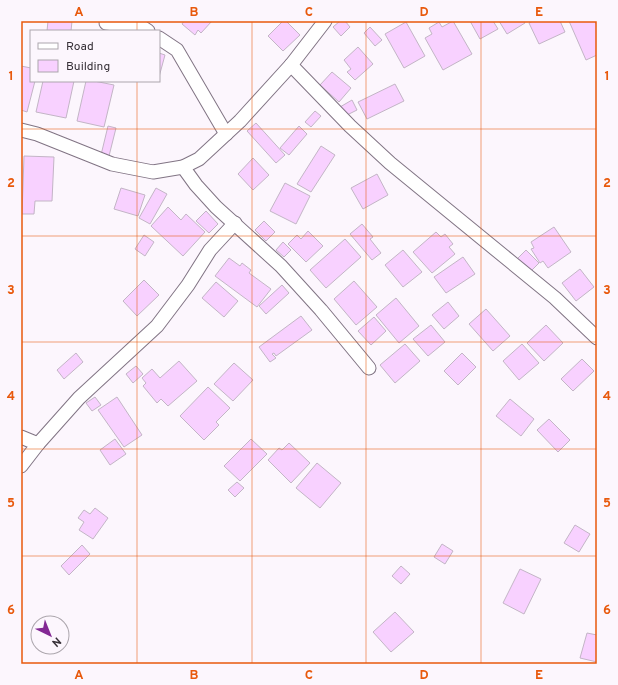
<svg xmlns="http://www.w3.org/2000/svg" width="618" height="685" font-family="Overpass,sans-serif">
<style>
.building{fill:#f8d1ff;stroke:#c3b5c6}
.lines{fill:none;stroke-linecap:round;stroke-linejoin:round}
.minor-casing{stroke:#817484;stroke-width:15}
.minor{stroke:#fff;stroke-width:13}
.grid{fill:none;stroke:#e8590c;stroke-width:1;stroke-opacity:0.55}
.neatline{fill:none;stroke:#e8590c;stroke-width:1.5}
.grid-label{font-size:13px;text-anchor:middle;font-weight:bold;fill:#e8590c}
</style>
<rect width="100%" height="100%" fill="#fcf6fd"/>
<g class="building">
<polygon points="48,21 72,21 71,31 47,31"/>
<polygon points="184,21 212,21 201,33 198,30 195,35 182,24"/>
<polygon points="283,21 286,21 300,35 283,51 268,36"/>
<polygon points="340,21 345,21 350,27 341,36 333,27"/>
<polygon points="453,21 472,54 443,70 425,38 432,34 429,28 439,22 442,27"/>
<polygon points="470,21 493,21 498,29 480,39"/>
<polygon points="499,21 524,21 525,23 507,34"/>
<polygon points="533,21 560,21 565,32 539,44 529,23"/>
<polygon points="569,21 595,21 597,26 597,55 586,60"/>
<polygon points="406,22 425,56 404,68 385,34"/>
<polygon points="370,27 382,40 375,46 364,33"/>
<polygon points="358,47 373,64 355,80 347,72 351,69 344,60"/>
<polygon points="159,53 165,55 159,77"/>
<polygon points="21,66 31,68 31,81 35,81 27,112 21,110"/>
<polygon points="332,72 351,88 339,102 320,85"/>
<polygon points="43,81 74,81 66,118 36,112"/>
<polygon points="86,81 94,81 114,85 104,127 77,121"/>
<polygon points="395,84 404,101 367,119 358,102"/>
<polygon points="352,100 357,110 345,116 340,107"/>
<polygon points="315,111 321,116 311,127 305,122"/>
<polygon points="256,123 285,155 276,163 247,131"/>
<polygon points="108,126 116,128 109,156 101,155"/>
<polygon points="299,126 307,134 289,155 280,148"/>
<polygon points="321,146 335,155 311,192 297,184"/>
<polygon points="24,156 54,157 52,201 35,201 34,214 22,214"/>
<polygon points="253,158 269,175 253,190 238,174"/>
<polygon points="377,174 388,195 363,209 351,188"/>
<polygon points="285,183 310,196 296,224 270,211"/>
<polygon points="121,188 145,195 138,216 114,209"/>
<polygon points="156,188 167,194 150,224 139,218"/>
<polygon points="168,207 181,220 186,214 205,232 183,256 151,226"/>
<polygon points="206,211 218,224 209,233 196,221"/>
<polygon points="264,221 275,232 266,241 255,230"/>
<polygon points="362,224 373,237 370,239 381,253 372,260 350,234"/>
<polygon points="554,227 571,252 548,268 543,261 540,263 531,249 534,248 531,242"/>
<polygon points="308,231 323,246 306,262 288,244 297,235 301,239"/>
<polygon points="436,232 441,237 445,234 453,244 449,247 455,254 432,273 413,252"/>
<polygon points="144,235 154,242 145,256 135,249"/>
<polygon points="345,239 361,257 326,288 310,270"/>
<polygon points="283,242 291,250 284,257 276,250"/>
<polygon points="403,250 422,272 403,287 385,265"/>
<polygon points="526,250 539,263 530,272 517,259"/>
<polygon points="463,257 475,274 446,293 434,277"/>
<polygon points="229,258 240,266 242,263 251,270 249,273 271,289 257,307 215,276"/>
<polygon points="580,269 594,287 576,301 562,283"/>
<polygon points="144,280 159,295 137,316 123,301"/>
<polygon points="354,281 377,307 356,325 334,299"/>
<polygon points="216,282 238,301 224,317 202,298"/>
<polygon points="282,285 289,293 266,314 259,306"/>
<polygon points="396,298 419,326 399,343 376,315"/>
<polygon points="448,302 459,316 444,329 432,315"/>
<polygon points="486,309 510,336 493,351 469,324"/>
<polygon points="301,316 312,330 276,356 274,353 272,354 276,358 270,362 259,347"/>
<polygon points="374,317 386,331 371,345 358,331"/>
<polygon points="431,325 445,342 428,356 413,339"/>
<polygon points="546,325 563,343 544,361 527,343"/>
<polygon points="405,344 420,361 395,383 380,365"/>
<polygon points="522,344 539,363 519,380 503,361"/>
<polygon points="76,353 83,362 64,379 57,370"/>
<polygon points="462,353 476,367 458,385 444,371"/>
<polygon points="582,359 594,371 573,391 561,379"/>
<polygon points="179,361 197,381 168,406 161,399 157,403 143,386 146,383 142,378 152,369 160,378"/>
<polygon points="234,363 253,380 233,401 214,384"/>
<polygon points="136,366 143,374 133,383 126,374"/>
<polygon points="208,387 230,408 216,422 219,425 204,440 180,416"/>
<polygon points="95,397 101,405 92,411 86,403"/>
<polygon points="117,397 142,435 124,447 98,410"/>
<polygon points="510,399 534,419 521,436 496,416"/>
<polygon points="549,419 570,440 558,452 537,430"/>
<polygon points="115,439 126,454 110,465 100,450"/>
<polygon points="251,439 267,454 240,481 224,466"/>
<polygon points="289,443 310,463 291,483 268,460 279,448 282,450"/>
<polygon points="317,463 341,483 320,508 296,488"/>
<polygon points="237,482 244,488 235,497 228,490"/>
<polygon points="95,508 108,518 93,539 79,530 84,522 78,518 84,510 90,514"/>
<polygon points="575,525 590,534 579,552 564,543"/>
<polygon points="442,544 453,551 445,564 434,557"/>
<polygon points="82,545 90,554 69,575 61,566"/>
<polygon points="401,566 410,574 401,584 392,576"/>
<polygon points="520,569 541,579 524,614 503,603"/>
<polygon points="395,612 414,632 391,652 373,632"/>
<polygon points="587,633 597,635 597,662 580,658"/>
</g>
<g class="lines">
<g class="minor-casing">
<g id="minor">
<polyline points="106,23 142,27 148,31"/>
<polyline points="159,38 177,50 226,134"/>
<polyline points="291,65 350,126 390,163 555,298 597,338"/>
<polyline points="21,130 37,134 112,164 153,172 183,167 199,159 240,121 291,65 325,21"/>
<polyline points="183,167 196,185 216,207 281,266 321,310 369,368"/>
<polyline points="21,437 38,444"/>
<polyline points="21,466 38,444 79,398 157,326 188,285 210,250 235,223"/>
</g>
</g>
<use href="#minor" class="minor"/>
</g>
<path class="grid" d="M137 21V31M252 21V664M366 21V664M481 21V664M137 81V664M21 129H597M21 236H597M21 342H597M21 449H597M21 556H597"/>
<rect width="618" height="685" fill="none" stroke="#fcf6fd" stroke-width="44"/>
<rect x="30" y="30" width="130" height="52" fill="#fcf6fd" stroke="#aca6ad"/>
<rect x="38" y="43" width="20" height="6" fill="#ffffff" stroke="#aca6ad"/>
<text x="66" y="50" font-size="12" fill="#352f36">Road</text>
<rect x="38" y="60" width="20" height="12" fill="#f8d1ff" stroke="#aca6ad"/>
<text x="66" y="70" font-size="12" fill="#352f36">Building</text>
<g transform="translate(50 635) rotate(137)"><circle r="19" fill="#fcf6fd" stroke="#aca6ad"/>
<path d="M0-3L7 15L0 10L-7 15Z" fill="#832894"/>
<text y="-6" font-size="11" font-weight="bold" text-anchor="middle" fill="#352f36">N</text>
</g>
<rect x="22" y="22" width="574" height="641" class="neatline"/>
<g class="grid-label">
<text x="79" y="16">A</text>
<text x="194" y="16">B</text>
<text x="309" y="16">C</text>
<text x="424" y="16">D</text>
<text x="539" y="16">E</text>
<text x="11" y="80">1</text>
<text x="607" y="80">1</text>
<text x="11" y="187">2</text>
<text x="607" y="187">2</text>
<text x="11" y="294">3</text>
<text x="607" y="294">3</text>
<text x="11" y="400">4</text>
<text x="607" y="400">4</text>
<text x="11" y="507">5</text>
<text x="607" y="507">5</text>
<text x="11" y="614">6</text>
<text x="607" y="614">6</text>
<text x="79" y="679">A</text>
<text x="194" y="679">B</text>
<text x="309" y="679">C</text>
<text x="424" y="679">D</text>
<text x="539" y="679">E</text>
</g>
</svg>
